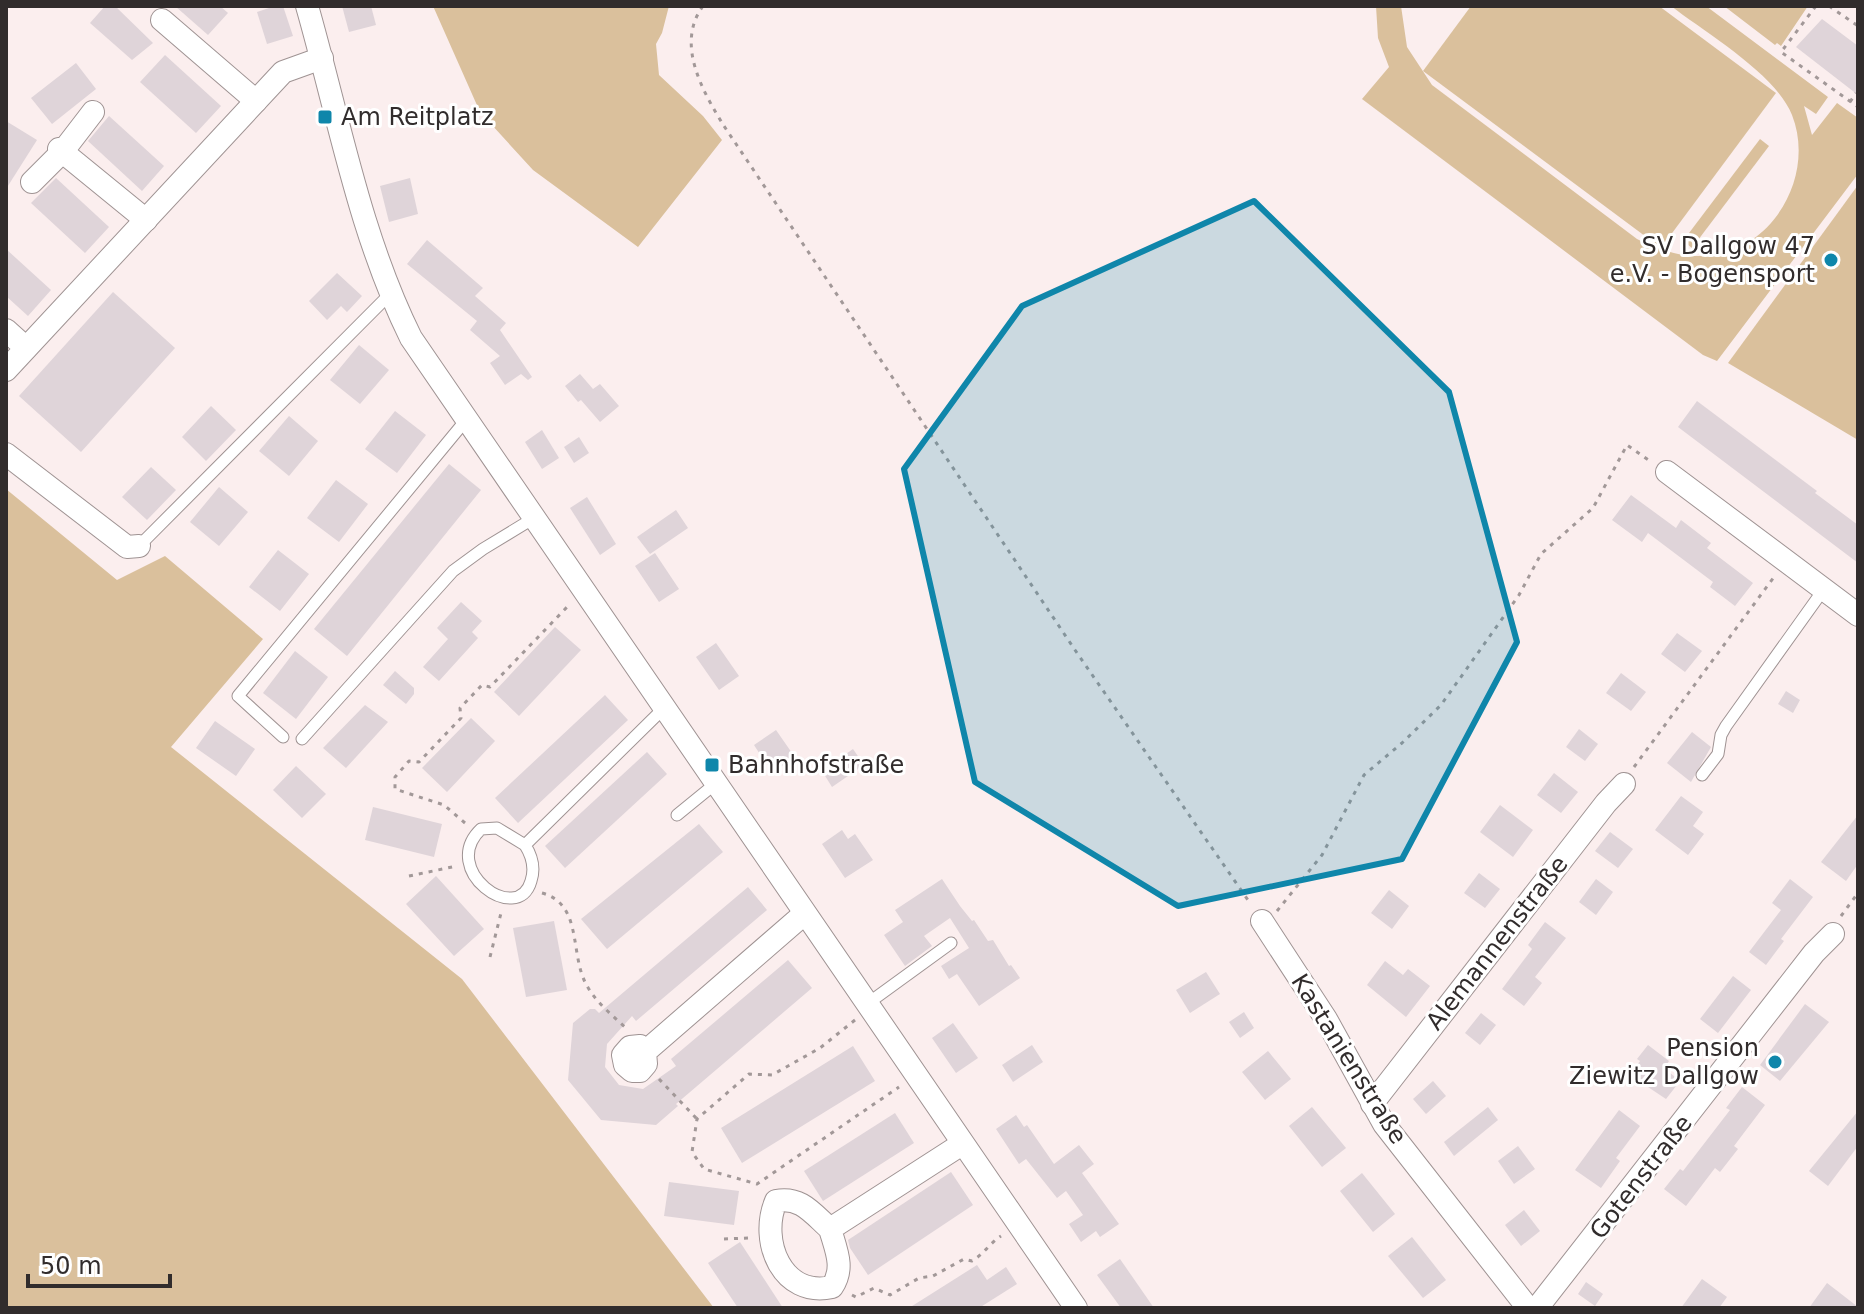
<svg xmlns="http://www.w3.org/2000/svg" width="1864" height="1314" font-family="'DejaVu Sans',sans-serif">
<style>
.green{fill:#dac09c}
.building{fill:#dfd4d9}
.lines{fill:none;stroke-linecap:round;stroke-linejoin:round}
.lane-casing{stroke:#9f9393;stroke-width:13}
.street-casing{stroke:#9f9393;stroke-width:24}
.path{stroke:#a29898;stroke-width:3;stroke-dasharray:4 6;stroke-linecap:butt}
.lane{stroke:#fff;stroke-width:11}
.street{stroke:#fff;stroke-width:22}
.marked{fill:#0f86aa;fill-opacity:0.2;stroke:#0f86aa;stroke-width:6;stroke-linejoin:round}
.poi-dot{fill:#0f86aa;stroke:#fff;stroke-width:3}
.labels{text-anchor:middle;stroke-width:6;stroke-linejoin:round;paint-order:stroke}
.poi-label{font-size:24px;fill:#312c2c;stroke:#fff;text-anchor:start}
.street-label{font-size:24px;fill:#312c2c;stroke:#fff}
</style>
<rect width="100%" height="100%" fill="#fbeeee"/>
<g class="green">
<polygon points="433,6 669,6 662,33 656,44 659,75 703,116 722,140 638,247 533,170 480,112"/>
<path d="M1376 6H1401L1407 47 1432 85 1637 239C1661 251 1685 259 1713 255 1776 246 1815 173 1792 115 1776 74 1706 33 1671 6H1706L1828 97 1816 114 1804 106 1812 135 1837 103 1858 118V174L1717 361 1703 355 1362 99 1389 67 1378 38Z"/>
<polygon points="1471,6 1659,6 1776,93 1661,248 1423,71"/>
<polygon points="1724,6 1808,6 1781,46 1777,43 1775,45"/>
<polygon points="1760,139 1769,146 1692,248 1683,241"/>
<polygon points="1858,185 1858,440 1728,363"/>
<polygon points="6,489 117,580 165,556 263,639 171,747 462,979 714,1308 6,1308"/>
</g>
<g class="building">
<polygon points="105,6 115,6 153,43 132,60 90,23"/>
<polygon points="175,6 220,6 228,13 208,35"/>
<polygon points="275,6 283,6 293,36 267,44 257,12"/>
<polygon points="342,6 371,6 376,25 349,32"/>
<polygon points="1822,19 1858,46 1858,95 1796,47"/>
<polygon points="165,55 221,106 196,133 140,82"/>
<polygon points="76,63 96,89 52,124 31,98"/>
<polygon points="109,116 164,166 142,191 88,141"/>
<polygon points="6,121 37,140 6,189"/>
<polygon points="56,178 109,227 85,253 31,203"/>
<polygon points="410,178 418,214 389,222 380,186"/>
<polygon points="427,240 483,288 475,296 506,323 500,330 532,377 528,380 521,374 505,385 490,363 500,356 470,330 477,321 407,264"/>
<polygon points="6,249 51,290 28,316 6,296"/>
<polygon points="337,273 362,296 347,312 341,306 327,320 309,301"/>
<polygon points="113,292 175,348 81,452 19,396"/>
<polygon points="359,345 389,370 360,404 330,380"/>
<polygon points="580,374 593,389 600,384 619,406 600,422 581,400 578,402 565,386"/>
<polygon points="1697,401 1817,491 1815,493 1858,525 1858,563 1678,427"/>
<polygon points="211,406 236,430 206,461 182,437"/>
<polygon points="395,411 426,435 397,473 365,449"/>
<polygon points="289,416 318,441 289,476 259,451"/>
<polygon points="542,430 559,458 542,469 525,442"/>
<polygon points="579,437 589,453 574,463 564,447"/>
<polygon points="449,464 481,490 347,656 314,629"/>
<polygon points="151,467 176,490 147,520 122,497"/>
<polygon points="336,480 368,504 339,542 307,518"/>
<polygon points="219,487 248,512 219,546 190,522"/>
<polygon points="1631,495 1676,528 1681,520 1711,543 1707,548 1753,583 1735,606 1710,587 1713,582 1648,533 1642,542 1612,520"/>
<polygon points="587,497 616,544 600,555 570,508"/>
<polygon points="676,510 688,528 650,554 637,537"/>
<polygon points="278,550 309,574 280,611 249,587"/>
<polygon points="655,553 679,589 659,602 635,566"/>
<polygon points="461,602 482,621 472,632 478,638 439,681 423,667 448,639 437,628"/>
<polygon points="555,627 581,650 519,716 494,692"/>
<polygon points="1677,633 1702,651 1685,672 1661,654"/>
<polygon points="716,643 739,676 719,690 696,657"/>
<polygon points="295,651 328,677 296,719 263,693"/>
<polygon points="395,671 414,688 414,694 406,704 383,685"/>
<polygon points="1621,673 1646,692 1631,711 1606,693"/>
<polygon points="1786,691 1800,700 1793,713 1778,704"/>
<polygon points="605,695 628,720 518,823 495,798"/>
<polygon points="365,705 388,722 346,768 323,748"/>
<polygon points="471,718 495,741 447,792 422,768"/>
<polygon points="215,721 255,749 236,776 196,748"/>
<polygon points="1579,729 1598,744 1585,761 1566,747"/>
<polygon points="776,730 792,753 790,762 777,769 772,761 767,765 754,745"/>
<polygon points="1692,732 1711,747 1691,782 1667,763"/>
<polygon points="853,749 864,765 832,787 822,771"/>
<polygon points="647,752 667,774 565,868 545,846"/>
<polygon points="296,766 326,794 302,818 273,790"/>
<polygon points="1554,773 1578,792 1561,813 1537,795"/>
<polygon points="1681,796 1703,812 1693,826 1704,834 1688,855 1655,830"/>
<polygon points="1500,805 1533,830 1513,857 1480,832"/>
<polygon points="373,807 442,824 434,857 365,840"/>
<polygon points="1858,815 1858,864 1846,881 1821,862"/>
<polygon points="699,824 723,852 607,949 581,919"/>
<polygon points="842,830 848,839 855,834 873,860 845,878 822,844"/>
<polygon points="1610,832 1633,849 1618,868 1595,851"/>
<polygon points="1479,873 1500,889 1485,908 1464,893"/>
<polygon points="436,876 484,929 454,956 406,904"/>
<polygon points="942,879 960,906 972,921 974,920 988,941 993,940 1009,966 1011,965 1020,978 979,1006 957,974 949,979 941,966 969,948 950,918 924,936 932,946 905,966 884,935 903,922 895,910"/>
<polygon points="1596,879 1613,892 1596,915 1579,902"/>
<polygon points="1790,879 1813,897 1781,939 1784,941 1766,965 1749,952 1781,910 1772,903"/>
<polygon points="748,887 767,910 636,1021 632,1016 607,1044 605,1067 619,1085 643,1089 676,1066 671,1059 788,960 812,988 676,1104 678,1106 656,1125 601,1120 568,1080 573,1023 590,1009 595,1009 599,1013"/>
<polygon points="1389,890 1409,906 1392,929 1371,913"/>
<polygon points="554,921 567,990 526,997 513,928"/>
<polygon points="1545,922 1566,938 1535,977 1542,983 1524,1006 1502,989 1532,949 1528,945"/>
<polygon points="1385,961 1403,975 1408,969 1430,986 1406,1017 1367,985"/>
<polygon points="1206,972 1220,994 1190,1013 1176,990"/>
<polygon points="1733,976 1751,990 1718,1033 1700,1019"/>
<polygon points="1805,1004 1829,1022 1780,1081 1760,1065"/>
<polygon points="1244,1012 1254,1028 1240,1038 1229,1022"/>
<polygon points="1481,1013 1496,1025 1480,1045 1465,1033"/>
<polygon points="953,1023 978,1058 956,1073 932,1038"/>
<polygon points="1032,1045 1043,1062 1013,1082 1002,1065"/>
<polygon points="1648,1045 1669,1061 1664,1068 1680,1081 1666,1099 1630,1075 1640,1061 1637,1059"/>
<polygon points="853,1046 875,1081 742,1163 721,1128"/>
<polygon points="1268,1051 1291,1079 1265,1100 1242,1072"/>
<polygon points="1433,1081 1446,1096 1426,1114 1413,1099"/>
<polygon points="1742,1087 1765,1105 1734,1146 1738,1149 1720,1172 1715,1168 1686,1206 1664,1189 1680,1169 1683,1171 1730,1110 1726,1108"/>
<polygon points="1312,1107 1346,1148 1322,1167 1289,1126"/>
<polygon points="1488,1107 1498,1120 1454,1156 1444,1142"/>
<polygon points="1619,1110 1640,1126 1616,1158 1620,1161 1601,1188 1575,1170"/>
<polygon points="1858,1111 1858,1146 1828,1186 1809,1171"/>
<polygon points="895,1113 914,1143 823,1201 804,1171"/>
<polygon points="1016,1115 1024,1127 1027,1125 1054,1164 1079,1145 1094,1164 1082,1173 1119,1224 1100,1237 1096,1231 1081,1242 1069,1224 1083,1215 1066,1191 1057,1198 1026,1159 1019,1164 996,1129"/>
<polygon points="1518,1146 1535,1169 1514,1184 1498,1161"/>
<polygon points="951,1172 973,1205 868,1275 850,1248 848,1240"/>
<polygon points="1362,1173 1395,1214 1373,1232 1340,1191"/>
<polygon points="669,1182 739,1191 734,1225 664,1216"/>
<polygon points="1524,1210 1540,1231 1521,1246 1505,1225"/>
<polygon points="1412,1237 1446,1280 1423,1298 1388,1256"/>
<polygon points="740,1242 755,1265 783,1308 738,1308 708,1263"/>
<polygon points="1120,1259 1154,1308 1121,1308 1097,1275"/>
<polygon points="977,1265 987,1280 1006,1267 1017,1284 979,1308 909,1308"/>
<polygon points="1702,1279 1727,1297 1719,1308 1681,1308"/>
<polygon points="1586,1282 1603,1294 1595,1306 1578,1294"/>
<polygon points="1827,1283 1858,1307 1858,1308 1809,1308"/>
</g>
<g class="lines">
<g class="lane-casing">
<g id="lane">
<polyline points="139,546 390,294"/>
<polyline points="283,737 238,696 466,420"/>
<polyline points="302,739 453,571 483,549 534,518"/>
<polyline points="1702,775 1718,754 1721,735 1726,726 1824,589"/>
<polyline points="677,815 715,784"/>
<path d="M525 845C532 856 535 869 531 881 518 927 438 870 481 829L497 828 525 845 663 709"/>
<polyline points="867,1004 951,943"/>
</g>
</g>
<g class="street-casing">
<g id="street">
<path d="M307 6C339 118 359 233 411 338L1076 1308"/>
<polyline points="162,20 256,101"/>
<polyline points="59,149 146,220"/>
<polyline points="32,182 63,151 93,112"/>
<polyline points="6,330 26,348"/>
<polyline points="6,370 283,72 322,58"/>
<polyline points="6,454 127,547 139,546"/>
<polyline points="1667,472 1858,615"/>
<polyline points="1262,921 1326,1019 1384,1124 1528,1308"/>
<polyline points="645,1052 646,1064 640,1071 632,1071 625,1065 623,1055 630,1047 640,1046 645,1052 804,914"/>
<polyline points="1372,1104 1606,803 1624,784"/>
<path d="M830 1229C836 1250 845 1268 832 1287 782 1298 759 1241 776 1201 801 1196 813 1214 830 1229L962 1144"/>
<polyline points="1537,1308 1814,953 1833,934"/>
</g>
</g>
<g class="path">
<path d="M703 6C675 44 703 92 724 126L1075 650 1250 903"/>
<polyline points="1816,6 1781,52 1858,107"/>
<polyline points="1829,6 1858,26"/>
<polyline points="1850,102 1856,93"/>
<polyline points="1634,767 1774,577"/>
<polyline points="465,823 444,805 395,789 395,777 409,761 419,762 461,718 460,708 482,685 490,687 569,605"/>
<polyline points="409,876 457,866"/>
<path d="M542 893C582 904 570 951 585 982 594 1001 611 1014 626 1028"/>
<polyline points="1277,911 1322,855 1364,775 1402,743 1441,705 1519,595 1541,554 1593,508 1627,445 1650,461"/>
<polyline points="1841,916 1858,893"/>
<polyline points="490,957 501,913 504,910"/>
<polyline points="855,1020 820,1048 772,1075 749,1074 697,1119 692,1152 704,1169 757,1184 899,1087"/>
<polyline points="659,1079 697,1119"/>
<polyline points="724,1239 749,1238"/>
<path d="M852 1295 856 1297 874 1288 890 1295 919 1278 933 1276 964 1259 972 1261C984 1254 990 1243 1001 1236"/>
</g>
<use href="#lane" class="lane"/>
<use href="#street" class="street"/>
</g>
<path class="marked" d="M1254 201 1449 392 1517 642 1402 859 1178 906 975 782 904 469 1022 306Z"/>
<g class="poi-dot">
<rect x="317" y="109" width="16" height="16" rx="4"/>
<circle cx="1831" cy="260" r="8"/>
<rect x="704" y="757" width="16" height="16" rx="4"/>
<circle cx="1775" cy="1062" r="8"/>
</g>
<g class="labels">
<g class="poi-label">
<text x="341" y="125">Am Reitplatz</text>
<text x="1815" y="254" text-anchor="end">SV Dallgow 47<tspan x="1815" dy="28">e.V. - Bogensport</tspan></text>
<text x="728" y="773">Bahnhofstraße</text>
<text x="1759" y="1056" text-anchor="end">Pension<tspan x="1759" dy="28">Ziewitz Dallgow</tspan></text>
</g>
<g class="street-label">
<text transform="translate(1497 943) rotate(-52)" y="8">Alemannenstraße</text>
<text transform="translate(1349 1059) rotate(58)" y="8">Kastanienstraße</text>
<text transform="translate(1641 1177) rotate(-52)" y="8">Gotenstraße</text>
</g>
</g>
<rect width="1864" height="1314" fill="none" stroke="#312c2c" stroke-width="16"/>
<path d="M28 1274v12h142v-12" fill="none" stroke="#312c2c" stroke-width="4"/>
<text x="40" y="1274" font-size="24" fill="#312c2c" stroke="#ffffff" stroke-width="6" paint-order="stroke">50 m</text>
</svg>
